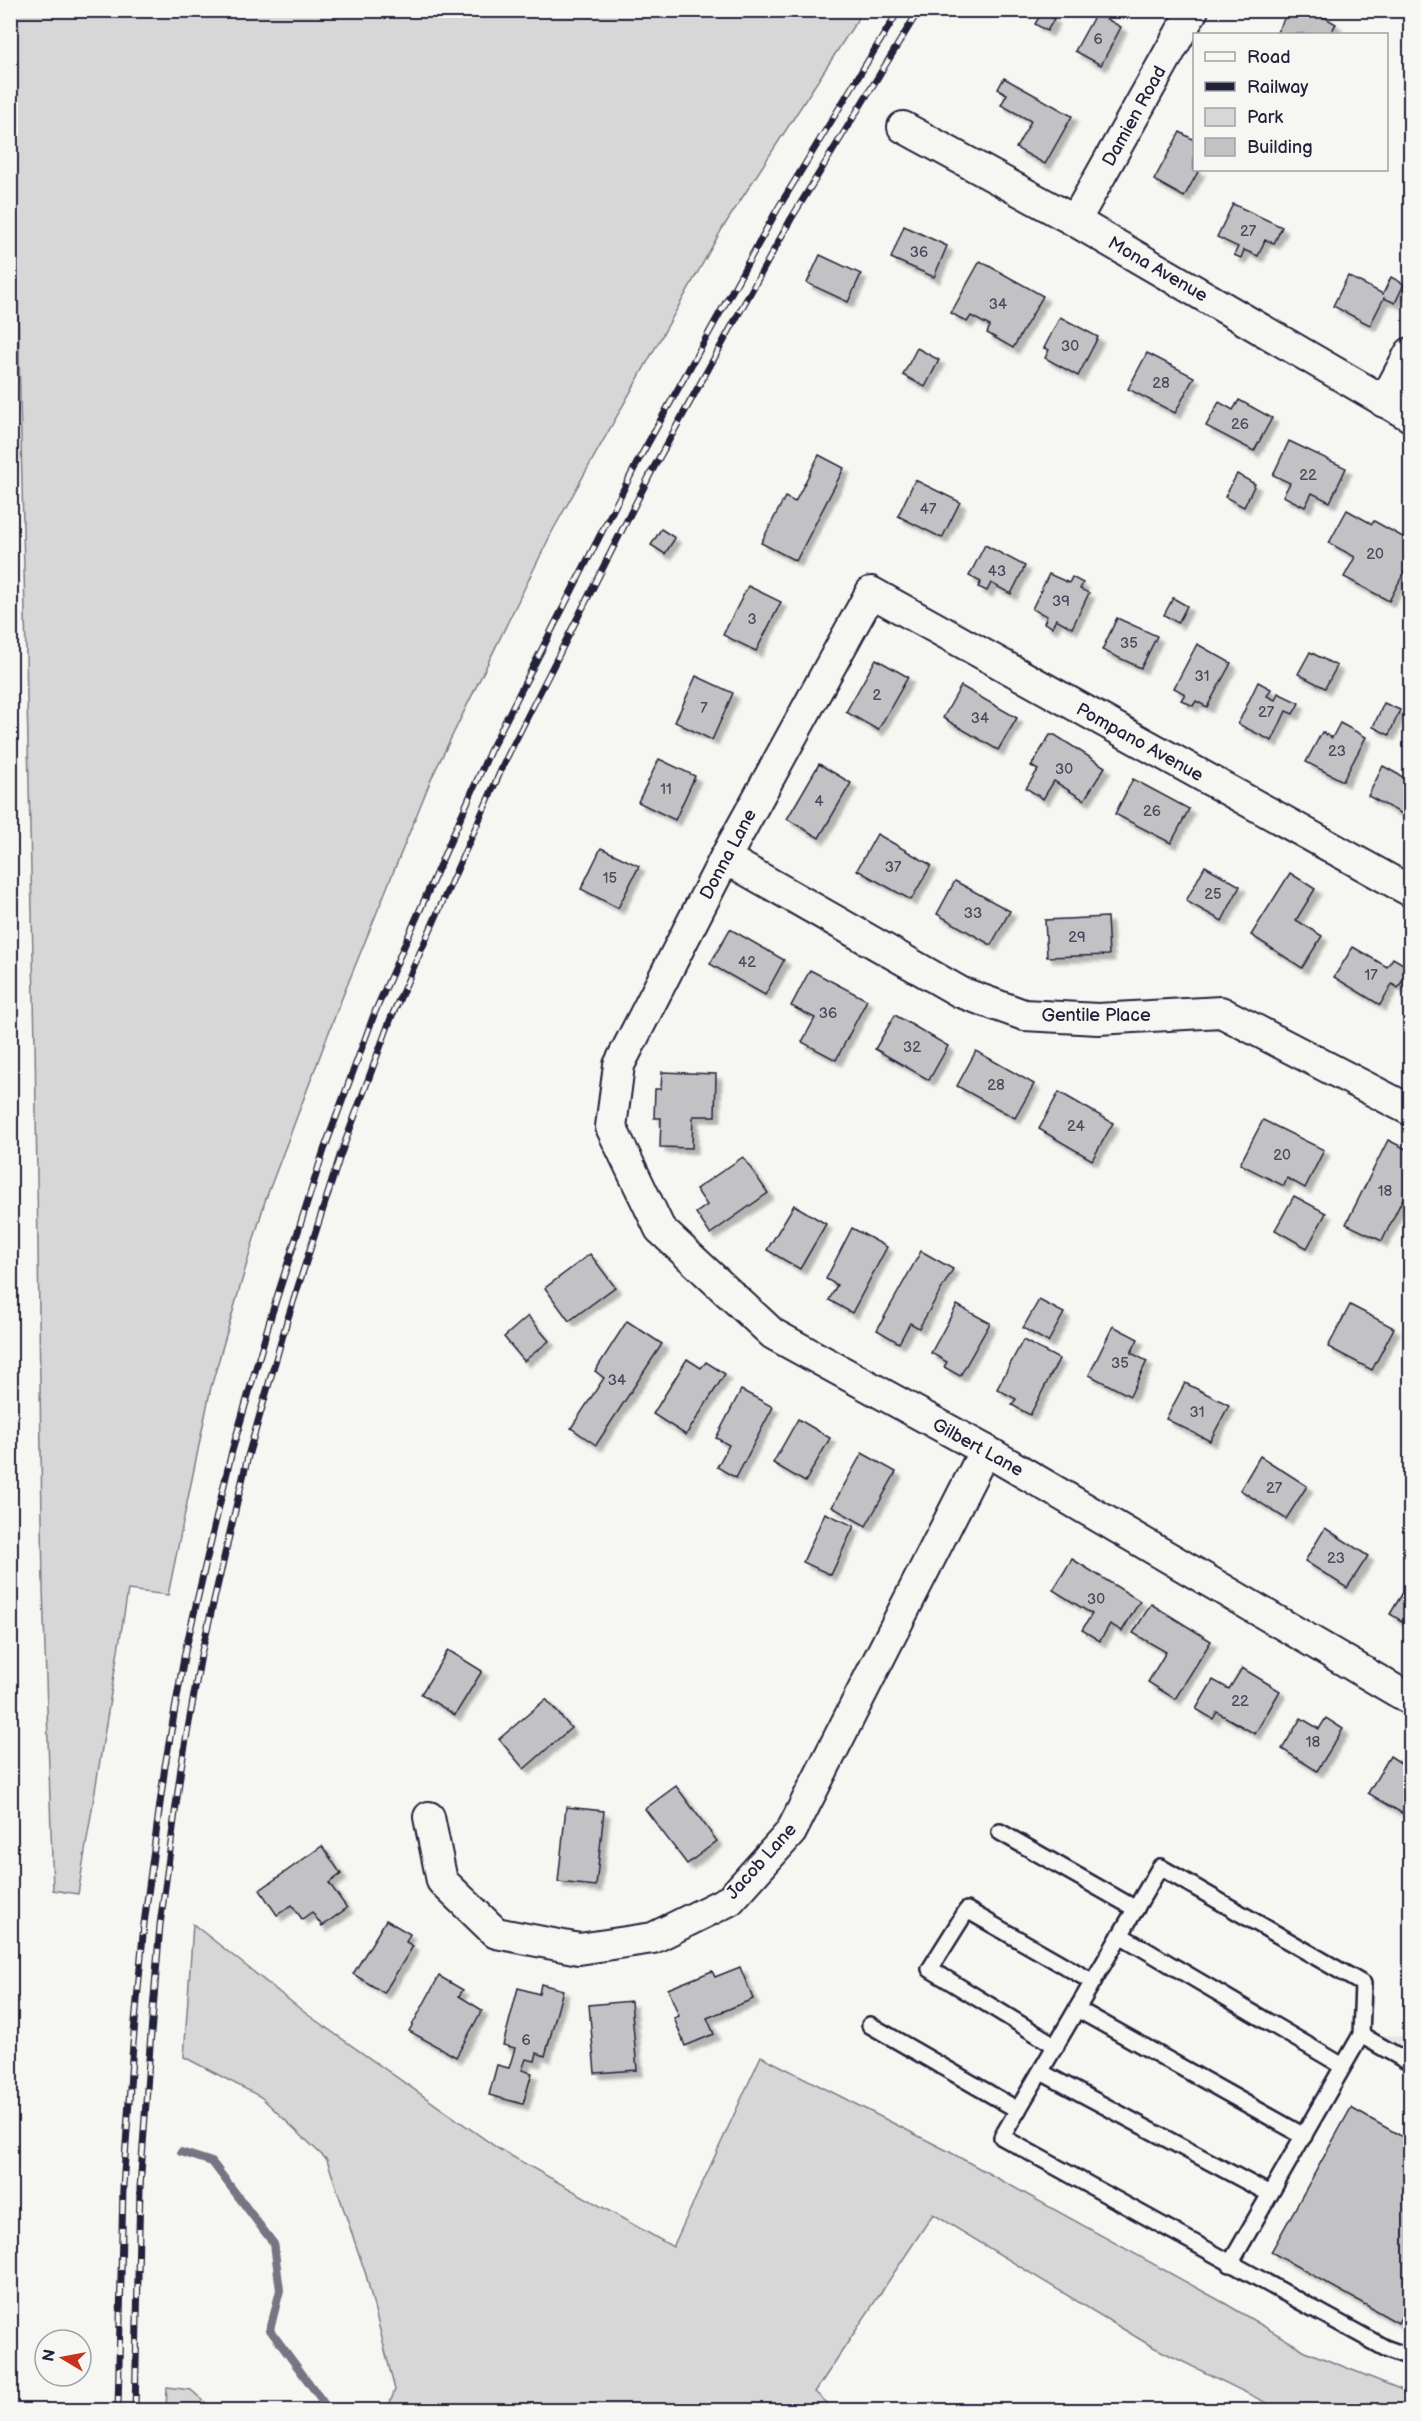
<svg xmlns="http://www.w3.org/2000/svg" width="1421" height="2421" font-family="'Balsamiq Sans',sans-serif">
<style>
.built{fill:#e6e6e4}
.green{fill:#d7d7d7;stroke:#7c7c89;stroke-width:1.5}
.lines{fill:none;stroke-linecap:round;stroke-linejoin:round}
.stream{stroke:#757583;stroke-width:8}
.building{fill:#c2c2c4;stroke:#22223b;stroke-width:1.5;filter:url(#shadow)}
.lane-casing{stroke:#22223b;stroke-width:20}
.street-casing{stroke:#22223b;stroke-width:34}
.lane{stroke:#f6f6f2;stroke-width:15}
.street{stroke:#f6f6f2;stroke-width:30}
.rail-casing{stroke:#22223b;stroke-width:7}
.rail{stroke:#f6f6f2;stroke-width:4.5;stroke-dasharray:14;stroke-linecap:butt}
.labels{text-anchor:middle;stroke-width:4.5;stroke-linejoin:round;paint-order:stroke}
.number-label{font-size:15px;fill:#4a4a5d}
.street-label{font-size:18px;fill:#22223b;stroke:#f6f6f2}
</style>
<defs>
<filter id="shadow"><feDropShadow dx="5.5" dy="5.5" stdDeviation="1.5" flood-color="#0004"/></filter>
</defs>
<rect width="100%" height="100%" fill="#f6f6f2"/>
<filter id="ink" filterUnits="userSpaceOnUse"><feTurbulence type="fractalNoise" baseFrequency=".0167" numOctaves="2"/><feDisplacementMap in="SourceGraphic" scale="12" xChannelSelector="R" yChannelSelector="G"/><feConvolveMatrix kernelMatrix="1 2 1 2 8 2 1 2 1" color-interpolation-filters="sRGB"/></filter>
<g filter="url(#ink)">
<polygon class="built" points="1361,2035 1410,2036 1410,2063"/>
<g class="green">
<polygon points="11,11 863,11 722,229 553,530 432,777 340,1003 265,1201 211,1387 168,1595 128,1590 78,1894 53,1890 43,1588 35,1042"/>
<polygon points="193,1924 308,2015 499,2149 673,2247 761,2056 946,2150 1226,2304 1307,2352 1410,2393 1410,2410 1281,2410 1151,2346 933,2214 815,2392 835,2410 387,2410 395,2390 366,2275 327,2160 261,2097 184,2057"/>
<polygon points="167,2387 191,2390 214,2410 166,2410"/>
</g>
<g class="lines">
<polyline class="stream" points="181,2152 212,2162 274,2244 280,2290 270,2330 329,2410"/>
</g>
<g class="building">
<polygon points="1289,10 1312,10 1336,24 1330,34 1276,34"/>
<polygon points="1042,12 1054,19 1047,31 1035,24"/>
<polygon points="1096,13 1121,27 1101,65 1075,51"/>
<polygon points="1004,78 1072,116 1045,164 1016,148 1031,121 1001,105 1007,94 998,89"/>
<polygon points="1180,132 1194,140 1194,170 1199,170 1184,197 1154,180"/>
<polygon points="1410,169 1410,185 1404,181"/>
<polygon points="1233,204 1282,227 1274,243 1265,240 1258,256 1244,250 1241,258 1234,255 1238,247 1217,237"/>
<polygon points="904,226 947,246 934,277 891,258"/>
<polygon points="820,255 861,274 848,302 807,283"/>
<polygon points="980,261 1043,296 1013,348 987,333 990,326 971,316 967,322 951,313"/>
<polygon points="1348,276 1383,294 1391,277 1404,284 1395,303 1384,298 1370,325 1333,306"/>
<polygon points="1060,317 1098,337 1078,376 1045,358 1049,350 1044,348"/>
<polygon points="917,348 939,360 925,387 903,375"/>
<polygon points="1147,353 1194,377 1175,413 1128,389"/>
<polygon points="1239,400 1272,418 1254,451 1206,426 1219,402 1233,410"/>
<polygon points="1289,441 1346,468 1330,502 1312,493 1305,507 1283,496 1290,483 1273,475"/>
<polygon points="819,455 844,468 796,561 761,543 785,497 795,502"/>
<polygon points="1237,474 1255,484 1244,507 1225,497"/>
<polygon points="915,480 960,502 942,538 898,516"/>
<polygon points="1347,510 1372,524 1374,521 1410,541 1410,567 1408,565 1389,601 1344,577 1355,557 1329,543"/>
<polygon points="661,529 675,538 665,554 651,545"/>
<polygon points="985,545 1025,566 1011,594 991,583 987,591 978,587 981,582 969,576"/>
<polygon points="1049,574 1069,583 1072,577 1083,583 1080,589 1089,593 1072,628 1056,619 1052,627 1044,623 1047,616 1032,609"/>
<polygon points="748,586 781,602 756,651 723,635"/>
<polygon points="1173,598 1187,606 1178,623 1164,615"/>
<polygon points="1117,618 1157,636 1141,668 1102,650"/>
<polygon points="1197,644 1231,663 1207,707 1196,701 1193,706 1181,700 1185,694 1174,688"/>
<polygon points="1310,652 1337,666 1325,688 1298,674"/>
<polygon points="876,659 908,677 878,730 846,712"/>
<polygon points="696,676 733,693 712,740 675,722"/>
<polygon points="1258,682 1271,689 1267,696 1275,700 1278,693 1299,703 1293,714 1286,711 1272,741 1238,724"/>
<polygon points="961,686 1017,718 998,750 943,718"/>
<polygon points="1384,703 1400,710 1389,735 1373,727"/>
<polygon points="1340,723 1366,737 1343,781 1306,762 1322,732 1332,738"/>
<polygon points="1050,735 1055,735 1105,767 1084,800 1054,781 1043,799 1026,788 1038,770 1031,766"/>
<polygon points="659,759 695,776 675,820 638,802"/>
<polygon points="819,764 851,783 819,838 787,819"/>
<polygon points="1383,766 1410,781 1410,818 1368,796"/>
<polygon points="1133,779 1189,809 1171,843 1115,814"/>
<polygon points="877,834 931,865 911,900 857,870"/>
<polygon points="601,848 639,866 618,908 581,889"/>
<polygon points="1205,866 1240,886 1222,921 1186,901"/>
<polygon points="1290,873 1315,889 1296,920 1322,936 1302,968 1251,935"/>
<polygon points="955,881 1010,911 991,945 937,914"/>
<polygon points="1107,917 1109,955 1047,957 1045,920"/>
<polygon points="730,929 784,960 765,995 710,964"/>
<polygon points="1353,947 1387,967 1393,958 1410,968 1398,988 1392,984 1380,1005 1334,977"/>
<polygon points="810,970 867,1000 836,1060 802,1042 815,1018 791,1006"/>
<polygon points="895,1015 948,1046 929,1080 875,1049"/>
<polygon points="976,1051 1034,1084 1015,1118 957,1086"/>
<polygon points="662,1072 716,1074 715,1116 693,1116 692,1148 660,1147 661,1118 654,1118 655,1089 661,1089"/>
<polygon points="1059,1092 1113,1123 1092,1160 1039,1129"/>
<polygon points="1263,1120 1324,1150 1305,1188 1287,1178 1284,1186 1240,1164"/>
<polygon points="1388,1140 1410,1151 1410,1184 1382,1241 1346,1224"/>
<polygon points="743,1157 768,1193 710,1234 696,1213 707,1205 696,1189"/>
<polygon points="1294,1196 1326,1213 1307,1248 1275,1230"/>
<polygon points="794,1205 826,1224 800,1269 767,1250"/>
<polygon points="852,1228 887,1247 852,1313 829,1300 837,1285 826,1279"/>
<polygon points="921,1251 953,1269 919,1328 910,1323 899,1343 877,1330"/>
<polygon points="590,1254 615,1287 569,1321 545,1288"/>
<polygon points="1039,1300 1064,1313 1048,1342 1023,1328"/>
<polygon points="957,1305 990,1323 960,1376 944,1367 947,1362 931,1353"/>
<polygon points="1350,1305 1394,1328 1372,1370 1328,1347"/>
<polygon points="528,1316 549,1341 524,1361 504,1337"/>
<polygon points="627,1321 662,1344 596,1445 571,1428 604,1378 595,1371"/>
<polygon points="1113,1326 1138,1339 1131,1353 1147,1361 1130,1396 1089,1375"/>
<polygon points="1023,1340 1059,1359 1030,1415 1012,1405 1016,1399 997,1389"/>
<polygon points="687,1359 701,1368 706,1362 725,1374 686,1435 653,1414"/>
<polygon points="1185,1383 1229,1405 1210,1441 1166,1419"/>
<polygon points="741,1390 773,1407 736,1478 717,1467 729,1445 716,1438"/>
<polygon points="798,1419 830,1438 805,1482 773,1463"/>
<polygon points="862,1453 896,1472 866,1526 832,1507"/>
<polygon points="1260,1456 1307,1486 1286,1519 1240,1490"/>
<polygon points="825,1513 854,1526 831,1575 803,1562"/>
<polygon points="1325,1528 1368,1556 1347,1588 1305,1561"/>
<polygon points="1072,1559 1140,1601 1122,1631 1110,1624 1100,1641 1082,1630 1092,1614 1053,1590"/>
<polygon points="1410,1581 1410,1626 1390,1614"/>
<polygon points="1151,1604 1211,1641 1175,1699 1148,1682 1166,1652 1133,1633"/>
<polygon points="448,1650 482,1671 455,1715 421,1694"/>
<polygon points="1242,1668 1280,1691 1255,1734 1217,1712 1213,1719 1196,1709 1213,1680 1229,1689"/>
<polygon points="546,1699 571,1728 524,1769 499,1739"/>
<polygon points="1301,1718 1319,1729 1326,1718 1343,1729 1317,1771 1282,1749"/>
<polygon points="1390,1756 1410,1769 1410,1818 1368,1793"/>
<polygon points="676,1786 717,1841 687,1864 645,1809"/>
<polygon points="566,1807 604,1811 596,1886 558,1882"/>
<polygon points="322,1846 341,1874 329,1883 347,1908 322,1926 312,1912 302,1919 292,1905 277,1915 260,1890"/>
<polygon points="386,1920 410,1934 406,1942 413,1946 384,1993 353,1974"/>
<polygon points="740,1967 753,1999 707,2018 714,2034 685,2046 674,2018 679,2016 668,1989 712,1971 715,1977"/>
<polygon points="439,1976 463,1990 459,1996 482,2010 456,2057 409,2031"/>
<polygon points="541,1984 563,1990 545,2056 537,2053 535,2061 526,2059 522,2070 532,2073 523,2104 489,2095 497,2065 509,2068 515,2048 503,2045 518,1988 539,1994"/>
<polygon points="631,2001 637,2070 595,2073 589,2005"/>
<polygon points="1351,2108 1410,2141 1410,2306 1408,2304 1398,2323 1271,2252"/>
</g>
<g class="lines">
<g class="lane-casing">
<g id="lane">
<polyline points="1000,1832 1136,1909"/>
<polyline points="1120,1935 1343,2066"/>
<polyline points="1077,2009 1304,2136"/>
<polyline points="870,2025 1018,2110"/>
<polyline points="1361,2035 1410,2063"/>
<polyline points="1056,2046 930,1969 967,1910 1093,1982"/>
<polyline points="1041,2072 1270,2194"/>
<polyline points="1230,2264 1361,2035 1363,1984 1160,1867 1002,2137 1385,2348 1410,2357"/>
</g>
</g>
<g class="street-casing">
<g id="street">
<polyline points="903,127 1075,221 1410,416"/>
<polyline points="1075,221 1193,10"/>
<polyline points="1384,402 1410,353"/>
<polyline points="725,858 960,992 1024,1015 1098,1019 1221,1012 1410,1110"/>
<polyline points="1410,891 871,592 725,858 619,1065 611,1127 660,1229 773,1334 985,1450 1410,1699"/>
<polyline points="429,1817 442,1881 496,1933 579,1949 653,1938 730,1900 791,1832 985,1450"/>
</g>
</g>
<use href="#lane" class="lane"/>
<use href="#street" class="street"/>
<g class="rail-casing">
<g id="rail">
<polyline points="118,2410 123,2187 133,2044 144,1924 165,1766 185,1652 232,1451 271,1316 324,1150 375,1012 490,751 638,461 777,210 899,10"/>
<polyline points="135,2410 140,2188 150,2046 160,1925 181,1768 201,1655 248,1456 287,1321 340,1156 391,1018 506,759 653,469 791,219 919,10"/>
</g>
</g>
<use href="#rail" class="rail"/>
</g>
</g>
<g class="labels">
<g class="number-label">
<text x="1098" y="44">6</text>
<text x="1248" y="236">27</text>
<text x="919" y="257">36</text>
<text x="998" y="309">34</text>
<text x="1070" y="351">30</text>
<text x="1161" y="388">28</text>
<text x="1240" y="429">26</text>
<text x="1308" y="480">22</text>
<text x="928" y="514">47</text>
<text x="1375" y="559">20</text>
<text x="997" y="576">43</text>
<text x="1061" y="606">39</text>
<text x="752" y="624">3</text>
<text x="1129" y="648">35</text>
<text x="1202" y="681">31</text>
<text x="877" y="700">2</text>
<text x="704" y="713">7</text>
<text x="1266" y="717">27</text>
<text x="980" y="723">34</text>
<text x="1337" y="756">23</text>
<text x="1064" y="774">30</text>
<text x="666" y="794">11</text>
<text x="819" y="806">4</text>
<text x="1152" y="816">26</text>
<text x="893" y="872">37</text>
<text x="610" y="883">15</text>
<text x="1213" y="899">25</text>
<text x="973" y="918">33</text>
<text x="1077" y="942">29</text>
<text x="747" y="967">42</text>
<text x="1371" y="980">17</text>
<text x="828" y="1018">36</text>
<text x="912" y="1052">32</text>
<text x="996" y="1090">28</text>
<text x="1076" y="1131">24</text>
<text x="1282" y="1160">20</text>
<text x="1385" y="1196">18</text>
<text x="1120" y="1368">35</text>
<text x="617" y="1385">34</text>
<text x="1197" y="1417">31</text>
<text x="1274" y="1493">27</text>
<text x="1336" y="1563">23</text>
<text x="1096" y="1604">30</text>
<text x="1240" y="1706">22</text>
<text x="1313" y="1747">18</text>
<text x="526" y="2045">6</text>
</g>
<g class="street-label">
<text transform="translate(1134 116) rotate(-61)" y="6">Damien Road</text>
<text transform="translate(1158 269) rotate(30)" y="6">Mona Avenue</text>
<text transform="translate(1140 742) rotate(29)" y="6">Pompano Avenue</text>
<text transform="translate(728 854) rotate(-62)" y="6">Donna Lane</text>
<text x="1096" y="1021">Gentile Place</text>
<text transform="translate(978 1447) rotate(29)" y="6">Gilbert Lane</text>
<text transform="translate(761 1861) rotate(-48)" y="6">Jacob Lane</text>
</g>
</g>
<rect width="1421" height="2421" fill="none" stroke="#f6f6f2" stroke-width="36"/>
<rect x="18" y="18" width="1385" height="2385" fill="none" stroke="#22223b" stroke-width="2" filter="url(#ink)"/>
<rect x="1193" y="33" width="195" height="138" fill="#f6f6f2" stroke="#a1a1a9" stroke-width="1.5"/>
<rect x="1205" y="52" width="30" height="9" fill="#f6f6f2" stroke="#a1a1a9" stroke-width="1.5"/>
<text x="1247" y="63" font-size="18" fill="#22223b">Road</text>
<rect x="1205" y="82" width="30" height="9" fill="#22223b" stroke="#a1a1a9" stroke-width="1.5"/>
<text x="1247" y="93" font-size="18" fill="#22223b">Railway</text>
<rect x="1205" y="108" width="30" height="18" fill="#d7d7d7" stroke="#a1a1a9" stroke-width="1.5"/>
<text x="1247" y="123" font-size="18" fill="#22223b">Park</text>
<rect x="1205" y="138" width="30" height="18" fill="#c2c2c4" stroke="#a1a1a9" stroke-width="1.5"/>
<text x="1247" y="153" font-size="18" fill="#22223b">Building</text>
<g transform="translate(63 2358) rotate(280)"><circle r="28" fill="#f6f6f2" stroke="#a1a1a9" stroke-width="1.5"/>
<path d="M0-4.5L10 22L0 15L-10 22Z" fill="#c8321e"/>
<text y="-9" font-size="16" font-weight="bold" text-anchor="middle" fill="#22223b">N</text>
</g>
</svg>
